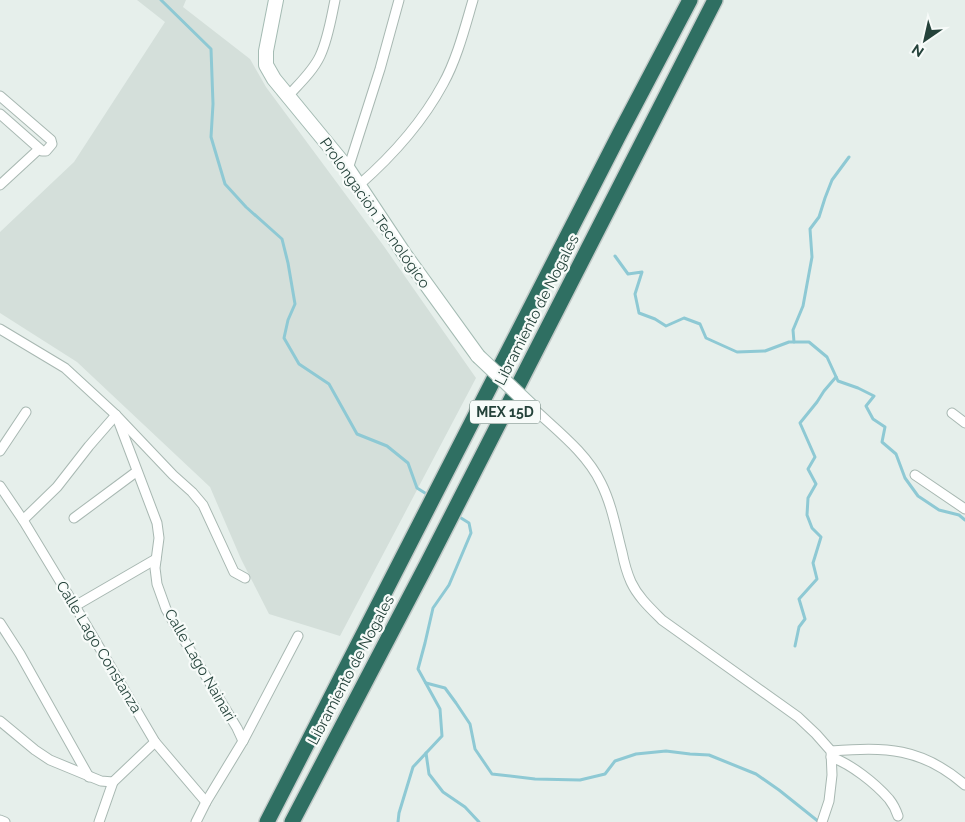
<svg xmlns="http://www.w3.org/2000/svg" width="965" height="822" font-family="Raleway,sans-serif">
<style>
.built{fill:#d4dfda}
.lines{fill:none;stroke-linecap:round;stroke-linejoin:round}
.stream{stroke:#8ec9d4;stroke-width:3}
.street-casing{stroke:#a8b8b2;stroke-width:11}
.secondary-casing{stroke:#a4bbb3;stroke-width:16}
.highway-casing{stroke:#c2cac8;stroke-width:18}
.street{stroke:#fff;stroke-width:9}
.secondary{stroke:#fff;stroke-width:14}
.highway{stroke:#2f6f62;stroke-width:15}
.secondary-bridge-casing{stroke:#a4bbb3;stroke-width:16;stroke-linecap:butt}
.secondary-bridge{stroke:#fff;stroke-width:14}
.labels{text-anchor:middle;stroke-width:4.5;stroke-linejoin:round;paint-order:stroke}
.shield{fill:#f7fbf9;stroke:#637a73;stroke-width:1}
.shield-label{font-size:14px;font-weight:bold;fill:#24423a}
.street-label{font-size:15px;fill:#24423a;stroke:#f7fbf9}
</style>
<rect width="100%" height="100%" fill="#e6efeb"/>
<polygon class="built" points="137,0 186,0 183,7 250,59 266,87 383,245 476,378 340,636 269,614 241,559 210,487 77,362 0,313 0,232 74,162 165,22"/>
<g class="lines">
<g class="stream">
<polyline points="161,0 211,49 213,104 211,137 225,184 246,207 282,239 288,263 295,304 288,320 284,338 299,364 329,384 357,434 387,446 408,463 417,488 425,493"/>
<polyline points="615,256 628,274 642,272 635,294 639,313 655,319 666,326 684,318 700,324 706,338 737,352 765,351 789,342 809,342 827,357 838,381 858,388 874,396 866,406 873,419 885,427 882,442 896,454 905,478 918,496 939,510 959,515 965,520"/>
<polyline points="794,342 793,330 803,306 812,257 810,229 819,217 825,198 832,180 849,157"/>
<polyline points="795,646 799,627 805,619 799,599 817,579 813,563 821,537 812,528 807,515 808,498 816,484 808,469 815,457 800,423 817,402 824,391 836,377"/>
<polyline points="426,683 445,688 456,703 470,724 475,749 492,774 535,779 580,780 605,774 615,761 636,754 666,751 690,754 709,755 756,774 779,790 819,822"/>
<polyline points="426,753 429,774 443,792 465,807 479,822"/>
<polyline points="398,822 399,813 413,767 442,736 440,709 418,669 425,643 433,608 449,585 471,533 469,523 461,518"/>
</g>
<g class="street-casing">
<g id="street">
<polyline points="0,96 51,140 52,144 46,151 42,151 0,114"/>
<path d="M288 96C299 84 313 71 320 56 328 39 331 19 335 0"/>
<polyline points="348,169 380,69 399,0"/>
<polyline points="0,185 39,149"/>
<path d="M359 185C391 157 423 121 443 84 457 59 465 27 473 0"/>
<polyline points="0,329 65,368 116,415 173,475 192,492 203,505 234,572 245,578"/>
<path d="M532 407C556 430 586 452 601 483 612 505 616 529 622 552 624 562 627 573 631 582 638 597 650 608 662 620L798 717 816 734 831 751 832 775 829 801 822 822"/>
<polyline points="952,413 965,423"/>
<polyline points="118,420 157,523 159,538 155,568 157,584 166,609 178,630 237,728 243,741"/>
<polyline points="0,451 26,412"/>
<polyline points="915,475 965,509"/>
<polyline points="0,486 23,520 75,606 155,742 206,802"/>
<polyline points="74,518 136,472"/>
<polyline points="23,520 57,487 89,446 116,415"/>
<polyline points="75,606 156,559"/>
<polyline points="0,623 20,654 89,777"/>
<polyline points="0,721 35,750 50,760 101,781 113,782"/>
<path d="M831 751C886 747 921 747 965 785"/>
<path d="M831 757C851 764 875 783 889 799 893 804 896 810 898 816"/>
<polyline points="0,820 5,822"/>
<polyline points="99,822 113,782 155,742"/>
<polyline points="196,822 206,802 243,741 298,636"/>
</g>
</g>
<g class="secondary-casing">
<polyline id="secondary" points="276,0 266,51 266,65 274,79 348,169 405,255 478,356"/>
</g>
<g class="highway-casing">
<g id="highway">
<polyline points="267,822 620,133 690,0"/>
<polyline points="292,822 427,564 715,0"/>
</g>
</g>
<use href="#street" class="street"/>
<use href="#secondary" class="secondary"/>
<use href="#highway" class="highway"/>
<g class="secondary-bridge-casing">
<polyline id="secondary-bridge" points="478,356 532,407"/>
</g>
<use href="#secondary-bridge" class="secondary-bridge"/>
</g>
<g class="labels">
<rect class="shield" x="470" y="400.5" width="70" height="23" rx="4"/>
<g class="shield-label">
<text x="505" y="417">MEX 15D</text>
</g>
<g class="street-label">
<text transform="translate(375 213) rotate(55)" y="5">Prolongación Tecnológico</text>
<text transform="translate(537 310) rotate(-63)" y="5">Libramiento de Nogales</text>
<text transform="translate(99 647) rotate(59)" y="5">Calle Lago Constanza</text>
<text transform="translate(200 665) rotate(60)" y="5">Calle Lago Nainari</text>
<text transform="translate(351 670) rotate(-62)" y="5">Libramiento de Nogales</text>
</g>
</g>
<g transform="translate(925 40) rotate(214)" stroke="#f7fbf9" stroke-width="4" paint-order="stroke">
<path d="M0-4L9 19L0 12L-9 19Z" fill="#24423a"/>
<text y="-8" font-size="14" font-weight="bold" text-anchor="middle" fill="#24423a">N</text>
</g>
</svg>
